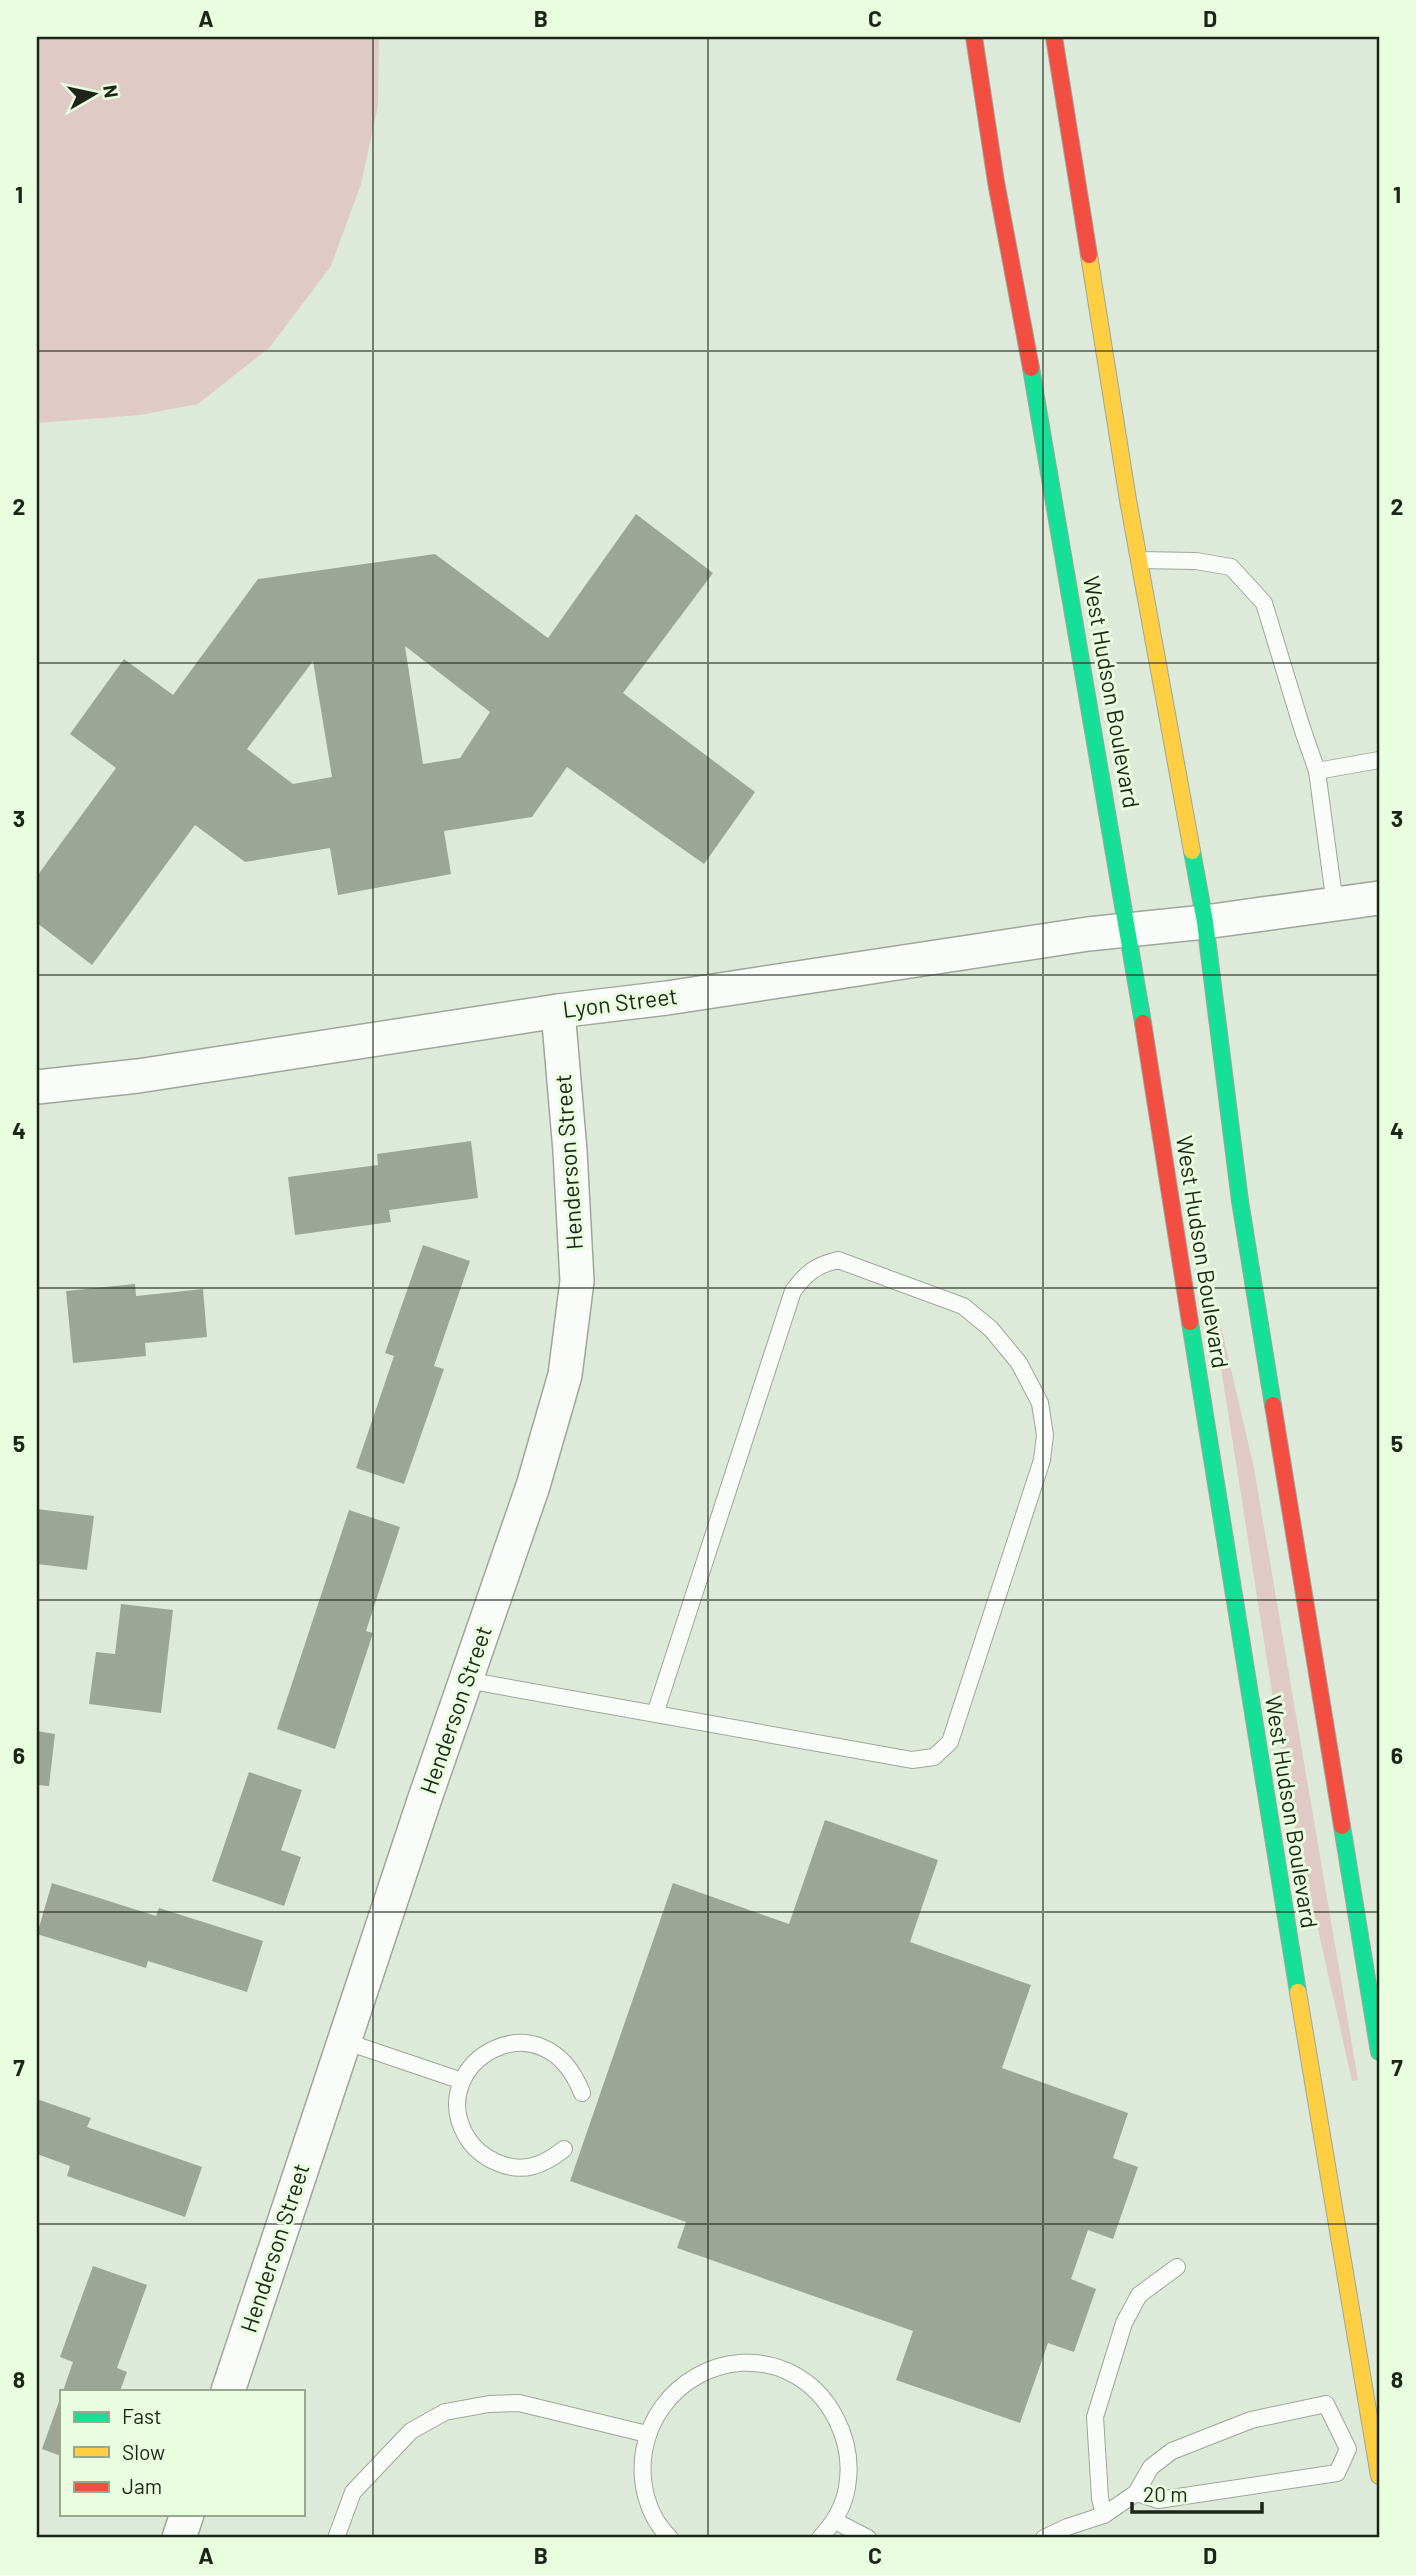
<svg xmlns="http://www.w3.org/2000/svg" width="1416" height="2575" font-family="Barlow,sans-serif">
<style>
.green{fill:#dfcac6}
.building{fill:#9ba697;fill-rule:evenodd}
.lines{fill:none;stroke-linecap:round;stroke-linejoin:round}
.lane-casing{stroke:#9ea69a;stroke-width:18}
.street-casing{stroke:#9ea69a;stroke-width:36}
.fast-casing{stroke:#9ea69a;stroke-width:18}
.slow-casing{stroke:#9ea69a;stroke-width:18}
.jam-casing{stroke:#9ea69a;stroke-width:18}
.lane{stroke:#fafcf9;stroke-width:16}
.street{stroke:#fafcf9;stroke-width:33}
.fast{stroke:#16e098;stroke-width:16}
.slow{stroke:#ffcf43;stroke-width:16}
.jam{stroke:#f24e42;stroke-width:16}
.grid{fill:none;stroke:#1d2419;stroke-width:2;stroke-opacity:0.55}
.labels{text-anchor:middle;stroke-width:6;stroke-linejoin:round;paint-order:stroke}
.street-label{font-size:23px;fill:#1d2419;stroke:#e9fedf}
.neatline{fill:none;stroke:#1d2419;stroke-width:2.5}
.grid-label{font-size:23px;text-anchor:middle;font-weight:bold;fill:#1d2419}
</style>
<rect width="100%" height="100%" fill="#deead9"/>
<g class="green">
<polygon points="37,37 379,37 378,106 361,184 331,266 270,347 198,404 140,415 37,423"/>
<polygon points="1211,1304 1216,1305 1254,1468 1358,2080 1352,2081 1289,1800"/>
</g>
<g class="building">
<path d="M636 514 713 573 623 693 755 792 704 864 567 767 532 817 444 831 451 874 338 895 330 848 245 862 195 825 92 965 37 923V876L116 768 70 734 124 659 173 695 258 579 435 554 548 638ZM405 646 490 712 460 758 423 764ZM313 661 332 777 293 784 247 749Z"/>
<polygon points="471,1141 478,1198 389,1210 391,1222 295,1235 288,1177 378,1165 377,1154"/>
<polygon points="423,1245 470,1261 434,1366 444,1369 404,1484 356,1468 394,1356 385,1353"/>
<polygon points="135,1284 136,1296 203,1289 207,1337 145,1343 146,1356 73,1363 66,1291"/>
<polygon points="37,1509 94,1516 87,1570 37,1564"/>
<polygon points="349,1510 400,1527 366,1631 373,1633 335,1749 277,1729"/>
<polygon points="121,1604 173,1610 161,1713 89,1704 96,1652 115,1654"/>
<polygon points="37,1731 55,1734 49,1786 37,1785"/>
<polygon points="249,1772 302,1790 281,1850 301,1857 284,1906 212,1881"/>
<polygon points="825,1820 938,1860 910,1942 1031,1985 1002,2068 1128,2113 1113,2158 1138,2167 1113,2239 1088,2230 1071,2279 1096,2289 1074,2352 1048,2343 1020,2423 896,2380 913,2331 677,2248 686,2222 570,2181 673,1883 789,1924"/>
<polygon points="52,1883 156,1916 159,1908 263,1941 247,1992 148,1961 146,1968 37,1934"/>
<polygon points="37,2099 91,2118 87,2127 202,2167 185,2217 67,2176 70,2166 37,2154"/>
<polygon points="93,2266 147,2285 117,2368 127,2372 120,2391 63,2391 73,2362 60,2357"/>
<polygon points="61,2396 61,2456 42,2449"/>
</g>
<g class="lines">
<g class="lane-casing">
<g id="lane">
<polyline points="1139,560 1196,561 1231,567 1264,603 1302,728 1317,771 1335,905"/>
<polyline points="1317,771 1379,760"/>
<path d="M466 1680 912 1760 934 1757 950 1742 1042 1460 1045 1435 1040 1403 1019 1363 991 1329 963 1306 838 1260C816 1265 806 1273 793 1291L655 1714"/>
<polyline points="344,2041 462,2081"/>
<path d="M564 2149C543 2166 522 2174 496 2162 482 2156 472 2147 465 2134 426 2062 543 1993 582 2093"/>
<polyline points="1104,2515 1100,2498 1095,2417 1124,2323 1139,2295 1177,2267"/>
<polyline points="835,2521 868,2538"/>
<polyline points="336,2538 353,2492 411,2431 445,2412 489,2404 519,2403 647,2434"/>
<path d="M670 2538C647 2516 639 2482 644 2451 655 2385 727 2343 789 2372 831 2392 855 2442 847 2487 844 2507 833 2524 820 2538"/>
<polyline points="1044,2538 1067,2527 1104,2515 1136,2493 1151,2467 1172,2451 1251,2420 1326,2404 1348,2449 1337,2473 1158,2500 1136,2493"/>
</g>
</g>
<g class="street-casing">
<g id="street">
<polyline points="37,1087 138,1076 558,1011 667,998 1088,934 1205,922 1379,898"/>
<polyline points="228,2391 424,1801 533,1486 565,1375 577,1281 570,1151 558,1011"/>
<polyline points="179,2538 187,2514"/>
</g>
</g>
<g class="fast-casing">
<g id="fast">
<polyline points="1031,368 1143,1023"/>
<polyline points="1192,851 1205,922 1240,1201 1273,1405"/>
<polyline points="1190,1322 1298,1992"/>
<polyline points="1342,1826 1379,2052"/>
</g>
</g>
<g class="slow-casing">
<g id="slow">
<polyline points="1089,255 1128,500 1192,851"/>
<polyline points="1298,1992 1379,2476"/>
</g>
</g>
<g class="jam-casing">
<g id="jam">
<polyline points="974,37 996,182 1031,368"/>
<polyline points="1054,37 1089,255"/>
<polyline points="1143,1023 1190,1322"/>
<polyline points="1273,1405 1342,1826"/>
</g>
</g>
<use href="#lane" class="lane"/>
<use href="#street" class="street"/>
<use href="#fast" class="fast"/>
<use href="#slow" class="slow"/>
<use href="#jam" class="jam"/>
</g>
<path class="grid" d="M373 37V2538M708 37V2538M1043 37V2538M37 351H1379M37 663H1379M37 975H1379M37 1288H1379M37 1600H1379M37 1912H1379M37 2224H1379"/>
<g class="labels">
<g class="street-label">
<text transform="translate(1111 692) rotate(80)" y="8">West Hudson Boulevard</text>
<text transform="translate(620 1003) rotate(-7)" y="8">Lyon Street</text>
<text transform="translate(569 1162) rotate(-94)" y="8">Henderson Street</text>
<text transform="translate(1202 1252) rotate(81)" y="8">West Hudson Boulevard</text>
<text transform="translate(456 1710) rotate(-71)" y="8">Henderson Street</text>
<text transform="translate(1291 1812) rotate(81)" y="8">West Hudson Boulevard</text>
<text transform="translate(275 2248) rotate(-72)" y="8">Henderson Street</text>
</g>
</g>
<rect width="1416" height="2575" fill="none" stroke="#e9fedf" stroke-width="77"/>
<rect x="60" y="2390" width="245" height="126" fill="#e9fedf" stroke="#97a790" stroke-width="2"/>
<rect x="74" y="2412" width="35" height="10" fill="#16e098" stroke="#97a790" stroke-width="2"/>
<text x="122" y="2424" font-size="21" fill="#1d2419">Fast</text>
<rect x="74" y="2447" width="35" height="10" fill="#ffcf43" stroke="#97a790" stroke-width="2"/>
<text x="122" y="2460" font-size="21" fill="#1d2419">Slow</text>
<rect x="74" y="2482" width="35" height="10" fill="#f24e42" stroke="#97a790" stroke-width="2"/>
<text x="122" y="2494" font-size="21" fill="#1d2419">Jam</text>
<g transform="translate(94 94) rotate(81)" stroke="#e9fedf" stroke-width="5" paint-order="stroke">
<path d="M0-5L12 26L0 18L-12 26Z" fill="#1d2419"/>
<text y="-10" font-size="19" font-weight="bold" text-anchor="middle" fill="#1d2419">N</text>
</g>
<path d="M1132 2502v10h130v-10" fill="none" stroke="#1d2419" stroke-width="3.5"/>
<text x="1143" y="2502" font-size="21" fill="#1d2419" stroke="#e9fedf" stroke-width="5" paint-order="stroke">20 m</text>
<rect x="38" y="38" width="1340" height="2498" class="neatline"/>
<g class="grid-label">
<text x="206" y="27">A</text>
<text x="541" y="27">B</text>
<text x="875" y="27">C</text>
<text x="1210" y="27">D</text>
<text x="19" y="203">1</text>
<text x="1397" y="203">1</text>
<text x="19" y="515">2</text>
<text x="1397" y="515">2</text>
<text x="19" y="827">3</text>
<text x="1397" y="827">3</text>
<text x="19" y="1139">4</text>
<text x="1397" y="1139">4</text>
<text x="19" y="1452">5</text>
<text x="1397" y="1452">5</text>
<text x="19" y="1764">6</text>
<text x="1397" y="1764">6</text>
<text x="19" y="2076">7</text>
<text x="1397" y="2076">7</text>
<text x="19" y="2388">8</text>
<text x="1397" y="2388">8</text>
<text x="206" y="2564">A</text>
<text x="541" y="2564">B</text>
<text x="875" y="2564">C</text>
<text x="1210" y="2564">D</text>
</g>
</svg>
